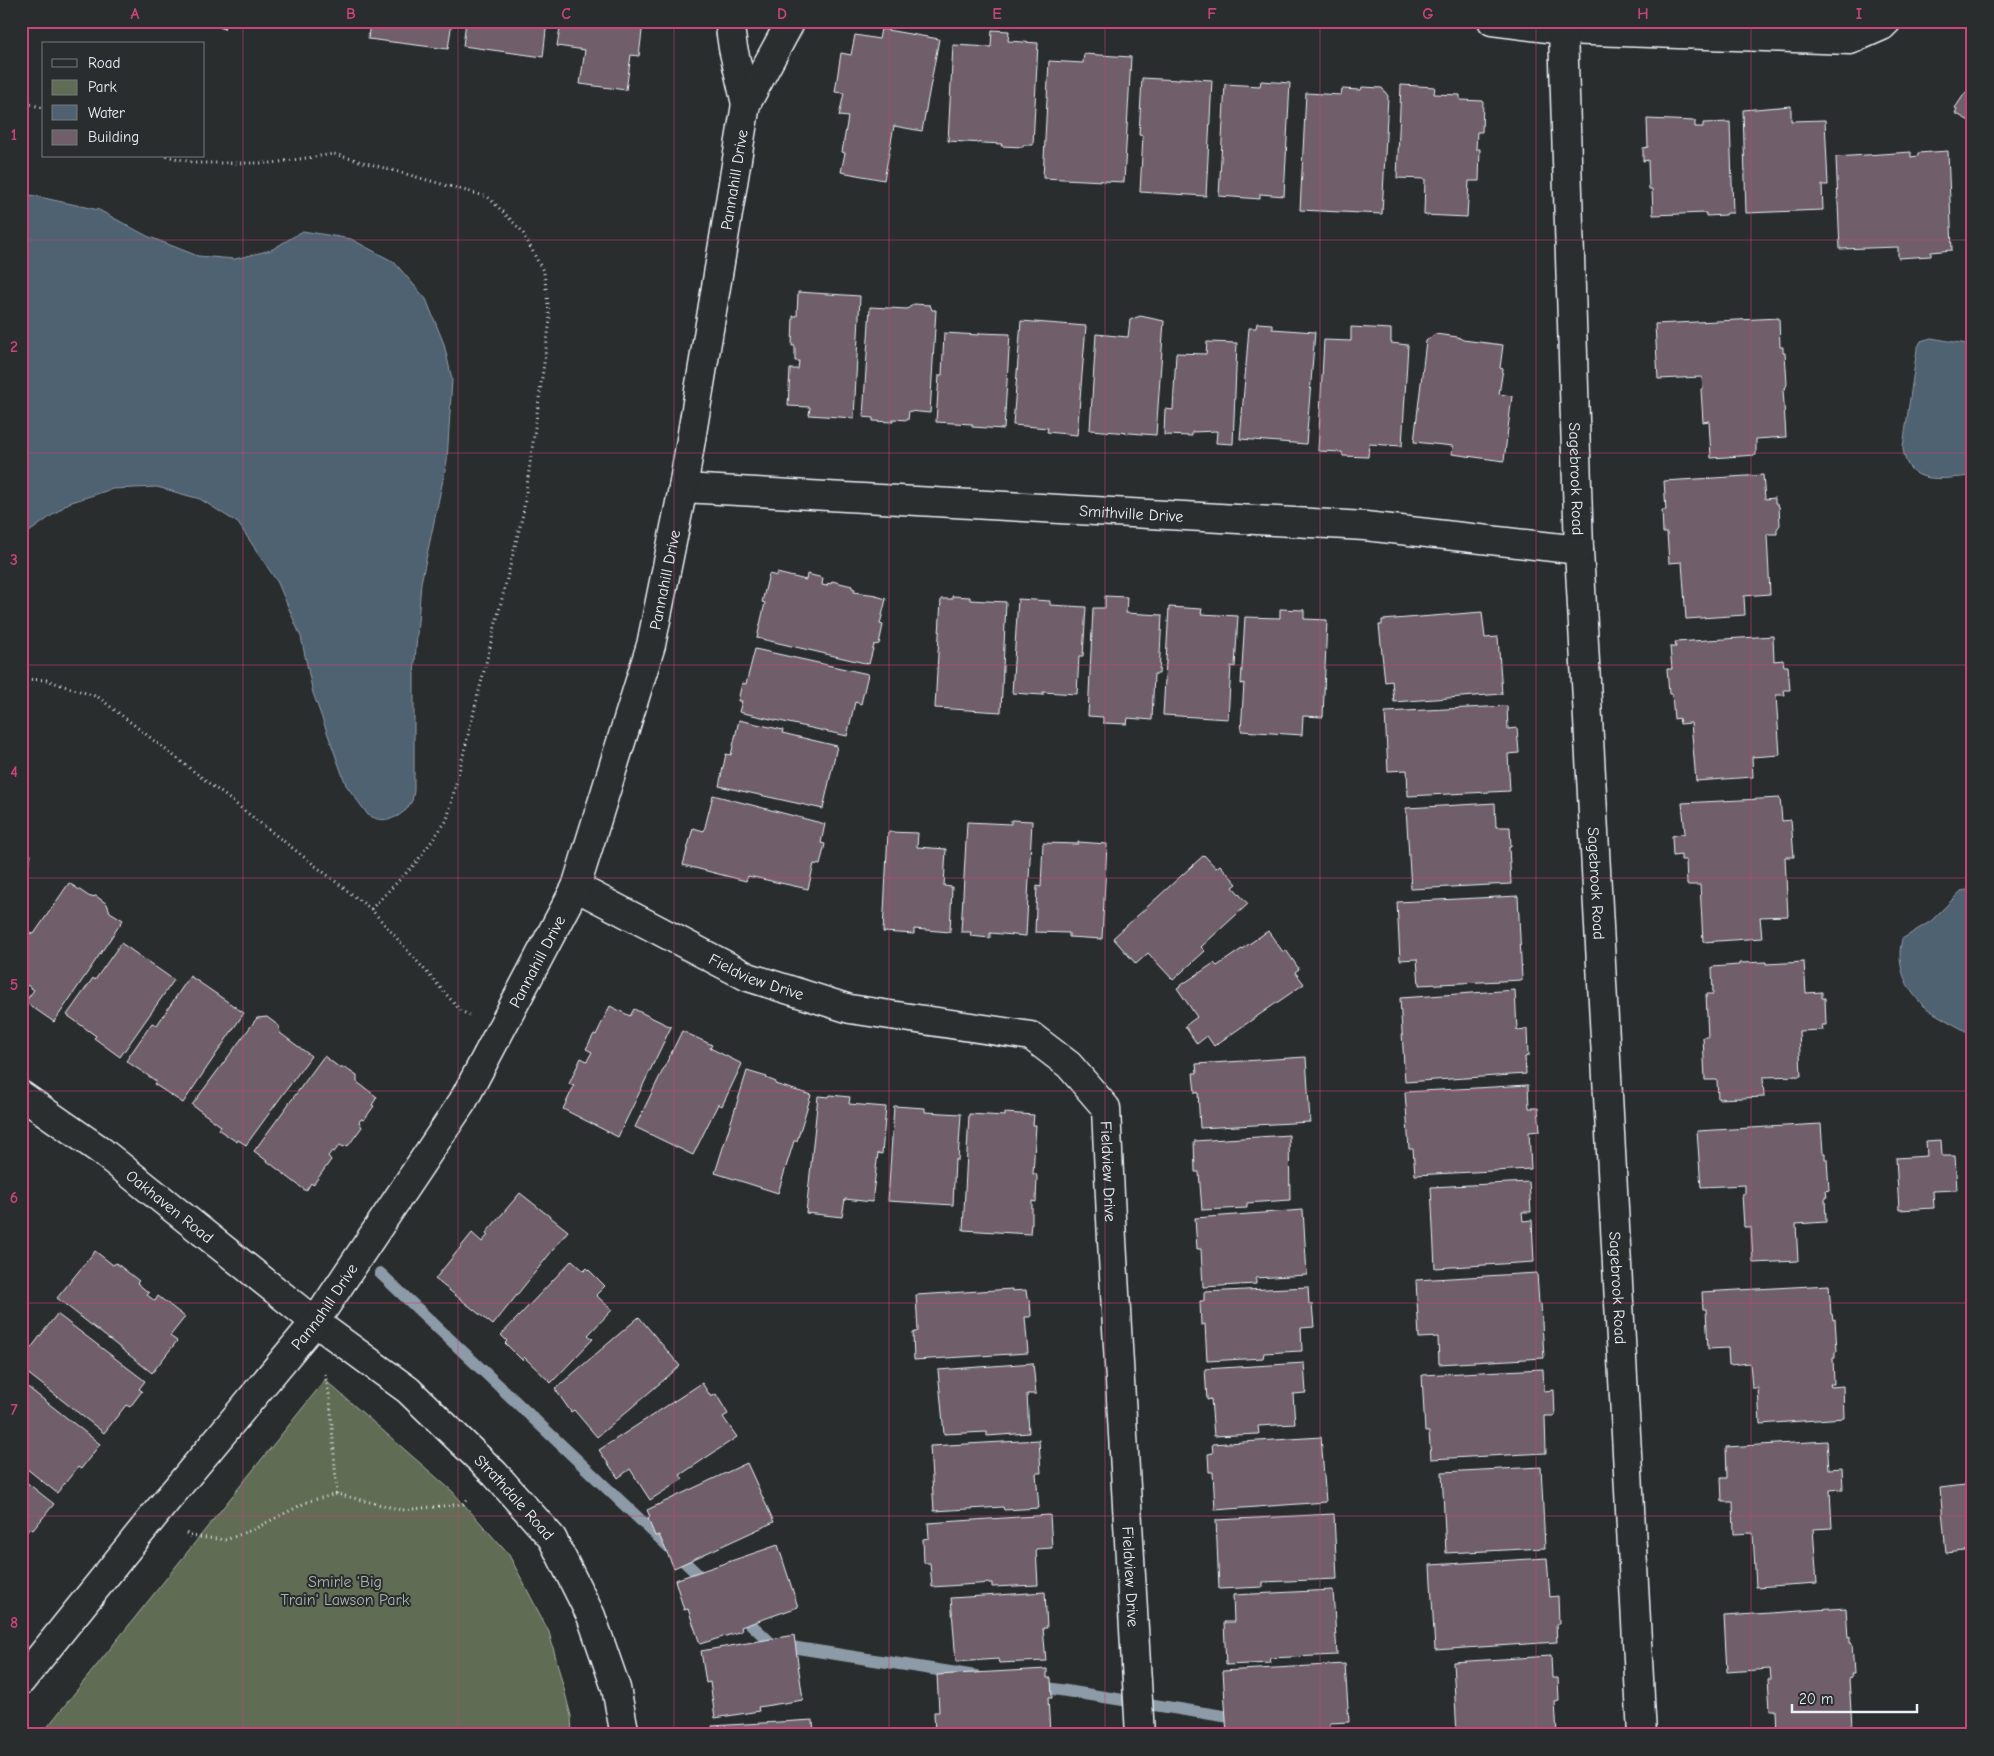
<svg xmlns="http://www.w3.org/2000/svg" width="1994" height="1756" font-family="'Comic Neue',sans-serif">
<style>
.green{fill:#606c53;stroke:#a4aea6}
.water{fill:#506272;stroke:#8d9ba8}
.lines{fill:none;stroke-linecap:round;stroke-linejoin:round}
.stream{stroke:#8d9ba8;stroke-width:12}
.building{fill:#705f6a;stroke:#e8f1f8}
.minor-casing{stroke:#e8f1f8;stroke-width:31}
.path{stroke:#e8f1f8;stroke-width:3;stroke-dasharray:1 4;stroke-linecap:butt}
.minor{stroke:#2a2d2e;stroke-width:28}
.grid{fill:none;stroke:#ca437a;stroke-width:1;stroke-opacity:0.55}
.labels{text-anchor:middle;stroke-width:4;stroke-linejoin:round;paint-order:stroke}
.street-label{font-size:16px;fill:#e8f1f8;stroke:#2a2d2e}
.park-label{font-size:16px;fill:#abb5ae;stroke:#2a2d2e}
.neatline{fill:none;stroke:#ca437a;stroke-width:2}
.grid-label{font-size:16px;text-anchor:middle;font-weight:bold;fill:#ca437a}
</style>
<rect width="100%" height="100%" fill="#2a2d2e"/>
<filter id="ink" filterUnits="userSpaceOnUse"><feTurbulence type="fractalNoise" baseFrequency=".02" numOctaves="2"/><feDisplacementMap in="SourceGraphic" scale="10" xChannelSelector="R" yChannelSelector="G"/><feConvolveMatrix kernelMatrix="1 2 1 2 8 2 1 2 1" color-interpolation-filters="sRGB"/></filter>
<g filter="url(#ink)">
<polygon class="green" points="325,1380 452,1491 509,1555 549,1632 571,1716 572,1735 41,1735"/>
<g class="water">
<polygon points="21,193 99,210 147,236 198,256 235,259 271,250 303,231 351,239 394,262 426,299 444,344 452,379 447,461 421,583 414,674 414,791 412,801 406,810 398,816 388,820 377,819 368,815 346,785 313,693 301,637 278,583 238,523 200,499 157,487 112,489 69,503 21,538"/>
<path d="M1931 338 1973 345V476C1943 478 1906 488 1903 447L1917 349 1921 341Z"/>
<path d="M1973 889V1035C1961 1028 1928 1012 1920 1002 1904 985 1896 963 1902 939L1931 921 1961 891Z"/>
</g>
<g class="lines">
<g class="stream">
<polyline points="380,1273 709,1585"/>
<polyline points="738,1612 772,1644 976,1676"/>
<polyline points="1035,1686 1242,1719"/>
<polyline points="1314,1731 1339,1735"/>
</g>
</g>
<g class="building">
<polygon points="205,21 227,21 224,29"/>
<polygon points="370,21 452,21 448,49 368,39"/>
<polygon points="466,21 547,21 543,57 463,46"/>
<polygon points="561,21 642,21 643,23 639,56 631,55 626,90 580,84 585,50 557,46"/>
<polygon points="881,29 939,39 922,131 894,126 884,180 841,172 845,153 842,152 848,117 839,116 844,93 835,92 841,53 851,55 855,35 879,39"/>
<polygon points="992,30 1009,31 1008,41 1038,43 1033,145 1023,145 1023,147 1001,146 1002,144 948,141 953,45 991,47"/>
<polygon points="1084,54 1131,57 1124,182 1043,178 1049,61 1083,63"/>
<polygon points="1142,78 1179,80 1179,78 1212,80 1206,196 1140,192 1143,136 1139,135"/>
<polygon points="1261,81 1290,83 1284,196 1260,194 1260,199 1219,196 1225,84 1260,86"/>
<polygon points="1401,85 1435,87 1434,94 1460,95 1460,100 1483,101 1482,132 1477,132 1476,149 1480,149 1479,181 1469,181 1467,217 1424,215 1425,179 1397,178"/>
<polygon points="1973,86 1973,123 1955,113 1957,109 1955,108 1965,93"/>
<polygon points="1362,87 1382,88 1388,96 1382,214 1300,210 1306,93 1341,95 1342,89 1361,90"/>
<polygon points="1791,106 1791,121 1825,120 1828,185 1822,185 1823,210 1746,213 1743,110"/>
<polygon points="1647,119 1695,121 1695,127 1703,127 1703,123 1730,122 1733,213 1727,213 1726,215 1706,216 1706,213 1653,215 1652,189 1649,189 1648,160 1643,161 1643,148 1648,147"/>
<polygon points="1948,151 1952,250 1931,252 1931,256 1898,258 1898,247 1840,249 1836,157 1911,152 1911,157 1918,156 1918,153"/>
<polygon points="798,292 860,296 854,418 809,415 810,407 788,406 790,369 798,369 799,361 795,361 795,346 792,346 793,316 797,316"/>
<polygon points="914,304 930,305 932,310 936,310 930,413 909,411 908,420 893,419 893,422 873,421 873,418 863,417 870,307 907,309"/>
<polygon points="1140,316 1164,321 1156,435 1090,430 1096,334 1128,337 1130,320"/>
<polygon points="1779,318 1780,347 1783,347 1783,353 1785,353 1787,384 1785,389 1783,389 1786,437 1756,439 1756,455 1711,458 1709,421 1703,422 1701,389 1703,389 1702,377 1658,379 1655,324"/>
<polygon points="1021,321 1086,326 1077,435 1047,432 1048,428 1013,425"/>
<polygon points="1257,323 1272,324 1272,329 1315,332 1306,444 1240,439 1249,328 1256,328"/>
<polygon points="1351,327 1391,329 1391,343 1408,345 1402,446 1369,444 1368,457 1343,456 1342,452 1318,451 1324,340 1351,341"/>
<polygon points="944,333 979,335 979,333 1010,334 1004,429 972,427 972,424 936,422 939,375 942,375"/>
<polygon points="1435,334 1458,337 1463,340 1503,345 1500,368 1503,369 1499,394 1512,396 1504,461 1452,454 1453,446 1414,442 1426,341"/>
<polygon points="1207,342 1237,343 1233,444 1216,443 1217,431 1192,432 1192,436 1164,435 1165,409 1173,410 1176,353 1206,354"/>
<polygon points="1763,475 1765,499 1775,498 1775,503 1779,506 1780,525 1777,529 1777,534 1767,534 1770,594 1744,596 1745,615 1686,619 1682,562 1669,563 1667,533 1663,533 1662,510 1666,510 1664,481"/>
<polygon points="777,573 806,580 807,574 823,578 822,585 827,586 828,583 831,584 832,581 852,586 852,588 855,589 854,592 877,595 876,596 886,599 880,624 883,625 879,644 874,645 869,664 757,638 765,603 762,602 769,574 777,576"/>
<polygon points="952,596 970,597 970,600 1006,602 1001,712 935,708 941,599 952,599"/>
<polygon points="1105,596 1127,597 1126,613 1162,615 1159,674 1154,674 1152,720 1128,718 1127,724 1103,723 1103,717 1088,716 1093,608 1105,608"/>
<polygon points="1018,599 1050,601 1050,605 1086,607 1083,656 1079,656 1077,694 1043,692 1043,695 1012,693"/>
<polygon points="1169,607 1202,609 1201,614 1238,616 1235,667 1231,666 1228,719 1163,715"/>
<polygon points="1280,609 1304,610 1304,619 1327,620 1323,717 1303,716 1302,735 1241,731 1244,683 1241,684 1245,617 1280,618"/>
<polygon points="1482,612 1485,638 1498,637 1502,694 1394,702 1392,681 1385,682 1379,625 1382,625 1382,620"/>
<polygon points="1773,636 1774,661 1783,660 1784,666 1788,666 1790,690 1784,690 1785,695 1776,695 1780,755 1752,757 1753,777 1696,781 1691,723 1680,724 1679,718 1674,719 1672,694 1669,694 1667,669 1672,669 1670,647 1676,647 1675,642"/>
<polygon points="755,649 868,674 861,704 855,702 847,736 739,712 742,701 738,701 742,683 746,684"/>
<polygon points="1507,706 1508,729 1517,728 1519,753 1508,754 1510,791 1408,796 1407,770 1388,771 1385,712"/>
<polygon points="739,720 783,730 782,733 837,746 823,809 719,786 726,754 731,755"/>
<polygon points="713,795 825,824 821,843 825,844 820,865 814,864 808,889 748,876 746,881 683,865 693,828 704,831"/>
<polygon points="1780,798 1782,821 1791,820 1794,857 1785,857 1788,916 1760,917 1762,938 1703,942 1700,885 1687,885 1686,860 1681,860 1681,855 1673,856 1672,836 1685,833 1682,803"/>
<polygon points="1495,803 1496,827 1510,827 1511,847 1509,847 1511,884 1411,889 1406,808"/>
<polygon points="1011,820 1032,821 1026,936 990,933 990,938 970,936 971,932 961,932 967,822 1011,824"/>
<polygon points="888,832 918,833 917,847 946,849 944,886 952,887 950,932 914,929 914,934 883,932"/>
<polygon points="1078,842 1107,844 1102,939 1069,937 1069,933 1035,932 1037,886 1041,887 1043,843 1078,844"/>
<polygon points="21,852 31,855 21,890"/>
<polygon points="1204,855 1216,868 1220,865 1237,884 1233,887 1248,904 1201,947 1205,951 1173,980 1148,953 1136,964 1113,938"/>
<polygon points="69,883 90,897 96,896 107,904 110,912 123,920 54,1022 25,1002 34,990 21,981 21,945 30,933 34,934"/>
<polygon points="1518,896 1522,980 1419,985 1417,959 1400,960 1397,902"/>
<polygon points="1268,931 1283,952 1286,950 1299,969 1295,972 1304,984 1214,1046 1207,1036 1197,1044 1185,1026 1197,1017 1177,988 1214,963 1217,966"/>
<polygon points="121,943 174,980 120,1057 94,1038 96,1036 67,1015 93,978 95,980"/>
<polygon points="1766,962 1766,964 1804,962 1806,993 1822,992 1822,998 1825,998 1826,1025 1822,1025 1823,1030 1799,1031 1801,1076 1763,1077 1764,1097 1718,1099 1717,1080 1705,1080 1703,1037 1708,1037 1706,994 1713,994 1712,967 1739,965 1739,963"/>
<polygon points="190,976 244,1013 183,1103 154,1084 156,1081 126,1061 152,1023 157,1025"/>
<polygon points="1515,990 1517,1030 1527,1029 1528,1056 1525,1057 1526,1074 1405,1082 1400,998"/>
<polygon points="610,1006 630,1016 634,1009 671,1027 618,1137 563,1109 574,1086 569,1084 581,1058 587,1061 592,1052 586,1049 594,1034 596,1035"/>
<polygon points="267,1017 279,1026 280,1033 311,1056 246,1145 238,1140 237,1142 219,1130 221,1126 192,1105 257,1018"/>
<polygon points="682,1031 712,1045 710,1048 742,1064 722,1106 718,1104 693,1155 635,1127"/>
<polygon points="324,1056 340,1068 345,1068 357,1076 357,1082 377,1097 372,1105 374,1106 364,1120 361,1119 359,1122 362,1127 348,1146 346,1145 344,1147 340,1145 334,1152 332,1151 328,1156 331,1160 313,1185 311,1183 306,1191 254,1151"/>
<polygon points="1306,1057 1310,1122 1200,1128 1198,1092 1195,1093 1193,1073 1197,1073 1196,1064"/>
<polygon points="747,1071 767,1077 766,1078 776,1082 775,1084 811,1095 797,1141 794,1141 778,1193 715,1173"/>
<polygon points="1528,1085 1529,1108 1538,1108 1540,1131 1529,1132 1531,1169 1415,1175 1413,1149 1409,1149 1405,1092"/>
<polygon points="830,1095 850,1097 849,1104 886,1107 882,1154 878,1153 872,1202 845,1199 842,1217 806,1213 818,1096 829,1097"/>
<polygon points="894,1106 925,1108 925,1112 961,1114 958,1160 955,1160 953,1205 888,1201"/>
<polygon points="1005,1113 1034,1115 1033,1125 1036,1125 1033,1174 1036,1174 1037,1177 1036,1202 1032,1201 1032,1224 1031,1224 1030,1234 963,1230 969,1114 1005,1116"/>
<polygon points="1821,1124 1823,1153 1825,1153 1825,1159 1827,1159 1829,1190 1826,1191 1827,1197 1825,1197 1826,1222 1796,1224 1798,1261 1753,1263 1751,1227 1744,1227 1742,1194 1745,1194 1745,1185 1701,1187 1697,1131"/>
<polygon points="1289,1135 1290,1200 1247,1203 1247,1208 1202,1210 1199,1172 1195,1172 1194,1141"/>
<polygon points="1941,1140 1942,1156 1955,1156 1957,1190 1933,1191 1934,1208 1899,1210 1896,1158 1927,1156 1926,1141"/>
<polygon points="1529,1182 1531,1212 1522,1212 1523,1221 1532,1220 1534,1262 1435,1268 1431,1187"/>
<polygon points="520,1193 568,1231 493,1325 435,1279 472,1233 482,1242 488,1235 486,1233"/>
<polygon points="1303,1210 1307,1275 1256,1278 1256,1284 1203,1287 1201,1249 1197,1249 1195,1218"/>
<polygon points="95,1251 113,1265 116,1263 139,1281 137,1283 149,1293 147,1295 155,1301 158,1296 185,1317 170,1336 177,1341 152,1373 57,1298"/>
<polygon points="572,1260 584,1271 587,1268 605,1286 596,1295 612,1310 588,1335 593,1339 551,1383 524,1357 522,1360 505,1343 507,1341 501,1335"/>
<polygon points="1537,1273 1539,1304 1541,1304 1544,1358 1439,1364 1438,1337 1419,1338 1416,1280"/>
<polygon points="1829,1285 1831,1314 1832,1314 1833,1320 1835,1319 1837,1351 1835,1352 1835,1358 1833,1358 1834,1384 1830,1384 1831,1387 1843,1386 1844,1418 1760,1424 1758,1388 1752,1388 1750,1363 1729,1365 1728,1348 1708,1349 1706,1309 1703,1309 1702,1292"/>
<polygon points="1308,1287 1309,1304 1312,1304 1314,1327 1301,1328 1302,1351 1264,1353 1263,1358 1207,1361 1205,1324 1201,1325 1200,1301 1204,1301 1204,1292"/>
<polygon points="1012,1289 1012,1291 1026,1290 1027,1298 1030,1299 1031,1317 1025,1317 1028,1353 914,1360 913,1333 918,1331 916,1295"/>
<polygon points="57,1314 145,1381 139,1389 142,1391 130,1407 126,1405 104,1433 21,1368 21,1361"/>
<polygon points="639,1317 680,1366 597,1437 574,1410 571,1412 555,1389"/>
<polygon points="1033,1363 1036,1394 1027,1394 1029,1433 987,1436 987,1432 944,1434 938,1370"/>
<polygon points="1304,1363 1306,1393 1293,1394 1295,1424 1258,1426 1259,1434 1214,1436 1211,1399 1207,1400 1205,1369"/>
<polygon points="1543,1369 1544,1391 1554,1390 1555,1416 1545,1416 1546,1453 1431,1459 1429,1432 1425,1432 1422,1375"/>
<polygon points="702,1383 711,1397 716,1394 728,1414 723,1417 737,1437 680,1475 683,1479 650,1500 630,1469 618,1478 599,1450"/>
<polygon points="25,1385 100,1444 81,1469 78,1467 57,1493 21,1464 21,1390"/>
<polygon points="1321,1437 1326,1502 1215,1510 1213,1472 1209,1472 1208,1454 1213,1453 1212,1444"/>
<polygon points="1039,1440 1041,1473 1036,1473 1039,1508 1004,1510 1003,1507 934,1511 930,1446"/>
<polygon points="1827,1441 1829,1469 1842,1468 1843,1489 1830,1490 1832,1528 1813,1529 1817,1583 1756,1587 1753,1533 1734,1534 1733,1502 1722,1502 1721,1478 1727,1478 1727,1476 1726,1447"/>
<polygon points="747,1463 774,1522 674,1568 659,1535 655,1536 648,1519 650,1517 647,1510"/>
<polygon points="1541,1467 1545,1548 1446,1553 1442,1472"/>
<polygon points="21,1478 54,1504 33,1530 30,1528 21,1539"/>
<polygon points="1973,1484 1973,1550 1946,1553 1940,1488"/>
<polygon points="1334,1514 1337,1579 1263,1582 1263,1587 1219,1589 1216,1520"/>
<polygon points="1050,1515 1052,1548 1036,1549 1038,1585 992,1587 992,1583 932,1587 930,1563 924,1563 923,1539 929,1538 928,1523"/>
<polygon points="778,1545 798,1607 741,1627 742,1631 700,1644 688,1609 684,1610 675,1580"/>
<polygon points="1547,1558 1550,1597 1558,1596 1559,1624 1556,1624 1557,1642 1435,1650 1430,1565"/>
<polygon points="1333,1590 1337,1655 1270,1658 1271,1663 1226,1665 1224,1622 1234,1622 1233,1595"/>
<polygon points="1045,1592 1047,1628 1043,1628 1046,1661 999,1663 998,1659 956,1662 951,1598"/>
<polygon points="1846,1608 1848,1638 1850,1637 1850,1643 1852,1643 1854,1674 1851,1674 1852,1678 1849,1679 1852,1726 1823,1729 1823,1735 1777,1735 1776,1710 1770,1710 1768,1679 1771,1679 1770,1669 1727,1672 1724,1616"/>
<polygon points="794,1635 803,1700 758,1707 759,1711 715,1718 710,1682 706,1683 701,1651"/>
<polygon points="1551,1656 1552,1678 1558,1678 1559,1701 1555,1702 1557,1735 1457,1735 1453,1662"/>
<polygon points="1345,1664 1349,1722 1330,1723 1330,1735 1227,1735 1223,1671"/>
<polygon points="1047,1669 1047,1678 1051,1678 1052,1698 1048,1698 1050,1733 1014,1735 935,1735 934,1712 939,1712 937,1675"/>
<polygon points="813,1720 814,1735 713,1735 712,1726"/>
</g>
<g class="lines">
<g class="minor-casing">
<g id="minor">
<polyline points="729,21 733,48 746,104"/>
<polyline points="1492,21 1563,30 1850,40 1882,26 1887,21"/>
<path id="s1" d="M1563 30 1579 550 1642 1735"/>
<path id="s2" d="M683 488 1365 526 1579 550"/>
<path id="s3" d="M576 887 748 977 850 1009 1031 1036 1069 1065 1106 1108 1112 1240 1140 1735"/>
<path id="s4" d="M21 1095 100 1150 315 1322 408 1390 495 1474 552 1538 591 1616 616 1688 625 1735"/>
<path id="s5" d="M21 1681 157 1512 315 1322 463 1101 576 887 651 645 683 488 746 104 791 21"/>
</g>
</g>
<g class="path">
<polyline points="21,102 44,108"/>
<polyline points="166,156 196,163 272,163 334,154 488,197 522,231 544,273 550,320 523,514 447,820 415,864 371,909"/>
<polyline points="21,679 46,680 98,697 371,909 461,1011 469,1015"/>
<polyline points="325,1374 330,1399 337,1494"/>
<polyline points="186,1533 190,1536 226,1540 254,1529 309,1501 337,1494 402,1510 463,1504 469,1498"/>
</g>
<use href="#minor" class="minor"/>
</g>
</g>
<path class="grid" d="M243 21V1735M458 21V1735M674 21V1735M889 21V1735M1105 21V1735M1320 21V1735M1536 21V1735M1751 21V1735M21 240H1973M21 453H1973M21 665H1973M21 878H1973M21 1091H1973M21 1303H1973M21 1516H1973"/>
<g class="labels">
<g class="street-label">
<text dy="6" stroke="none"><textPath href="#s5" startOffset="1698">Pannahill Drive</textPath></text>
<text dy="6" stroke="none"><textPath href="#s1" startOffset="449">Sagebrook Road</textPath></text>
<text dy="6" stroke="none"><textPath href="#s2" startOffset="449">Smithville Drive</textPath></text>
<text dy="6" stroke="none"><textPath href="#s5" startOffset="1292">Pannahill Drive</textPath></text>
<text dy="6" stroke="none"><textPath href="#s1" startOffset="854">Sagebrook Road</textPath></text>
<text dy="6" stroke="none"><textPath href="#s5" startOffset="888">Pannahill Drive</textPath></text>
<text dy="6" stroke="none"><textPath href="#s3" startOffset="202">Fieldview Drive</textPath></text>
<text dy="6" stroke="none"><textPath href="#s3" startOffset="652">Fieldview Drive</textPath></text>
<text dy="6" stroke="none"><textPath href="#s4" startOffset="186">Oakhaven Road</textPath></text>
<text dy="6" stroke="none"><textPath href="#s1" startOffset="1259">Sagebrook Road</textPath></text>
<text dy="6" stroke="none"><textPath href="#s5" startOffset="482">Pannahill Drive</textPath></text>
<text dy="6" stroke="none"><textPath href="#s4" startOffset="638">Strathdale Road</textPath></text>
<text dy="6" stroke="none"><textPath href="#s3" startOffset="1058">Fieldview Drive</textPath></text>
</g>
<g class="park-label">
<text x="345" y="1587">Smirle 'Big<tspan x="345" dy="18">Train' Lawson Park</tspan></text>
</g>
</g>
<rect width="1994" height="1756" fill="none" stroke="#2a2d2e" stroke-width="55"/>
<rect x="42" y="42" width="162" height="115" fill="#2a2d2e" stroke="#767b7f"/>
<rect x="52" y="59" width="25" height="8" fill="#2a2d2e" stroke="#767b7f"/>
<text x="88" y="68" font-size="15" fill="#e8f1f8">Road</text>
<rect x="52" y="80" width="25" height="15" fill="#606c53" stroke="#767b7f"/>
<text x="88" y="92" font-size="15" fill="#e8f1f8">Park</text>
<rect x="52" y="105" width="25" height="15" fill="#506272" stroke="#767b7f"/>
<text x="88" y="118" font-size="15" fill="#e8f1f8">Water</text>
<rect x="52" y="130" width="25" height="15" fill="#705f6a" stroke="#767b7f"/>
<text x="88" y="142" font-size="15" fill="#e8f1f8">Building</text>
<path d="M1792 1704v8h125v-8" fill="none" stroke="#e8f1f8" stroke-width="2.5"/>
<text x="1799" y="1704" font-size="15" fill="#e8f1f8" stroke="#2a2d2e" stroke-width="4" paint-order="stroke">20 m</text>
<rect x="28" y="28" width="1938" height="1700" class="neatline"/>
<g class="grid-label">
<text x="135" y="19">A</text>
<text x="351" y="19">B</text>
<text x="566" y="19">C</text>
<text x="782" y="19">D</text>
<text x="997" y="19">E</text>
<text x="1212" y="19">F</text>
<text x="1428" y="19">G</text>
<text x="1643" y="19">H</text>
<text x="1859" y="19">I</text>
<text x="14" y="140">1</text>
<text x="14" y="352">2</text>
<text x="14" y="565">3</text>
<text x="14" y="777">4</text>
<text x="14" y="990">5</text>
<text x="14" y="1203">6</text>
<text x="14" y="1415">7</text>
<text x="14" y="1628">8</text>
</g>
</svg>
